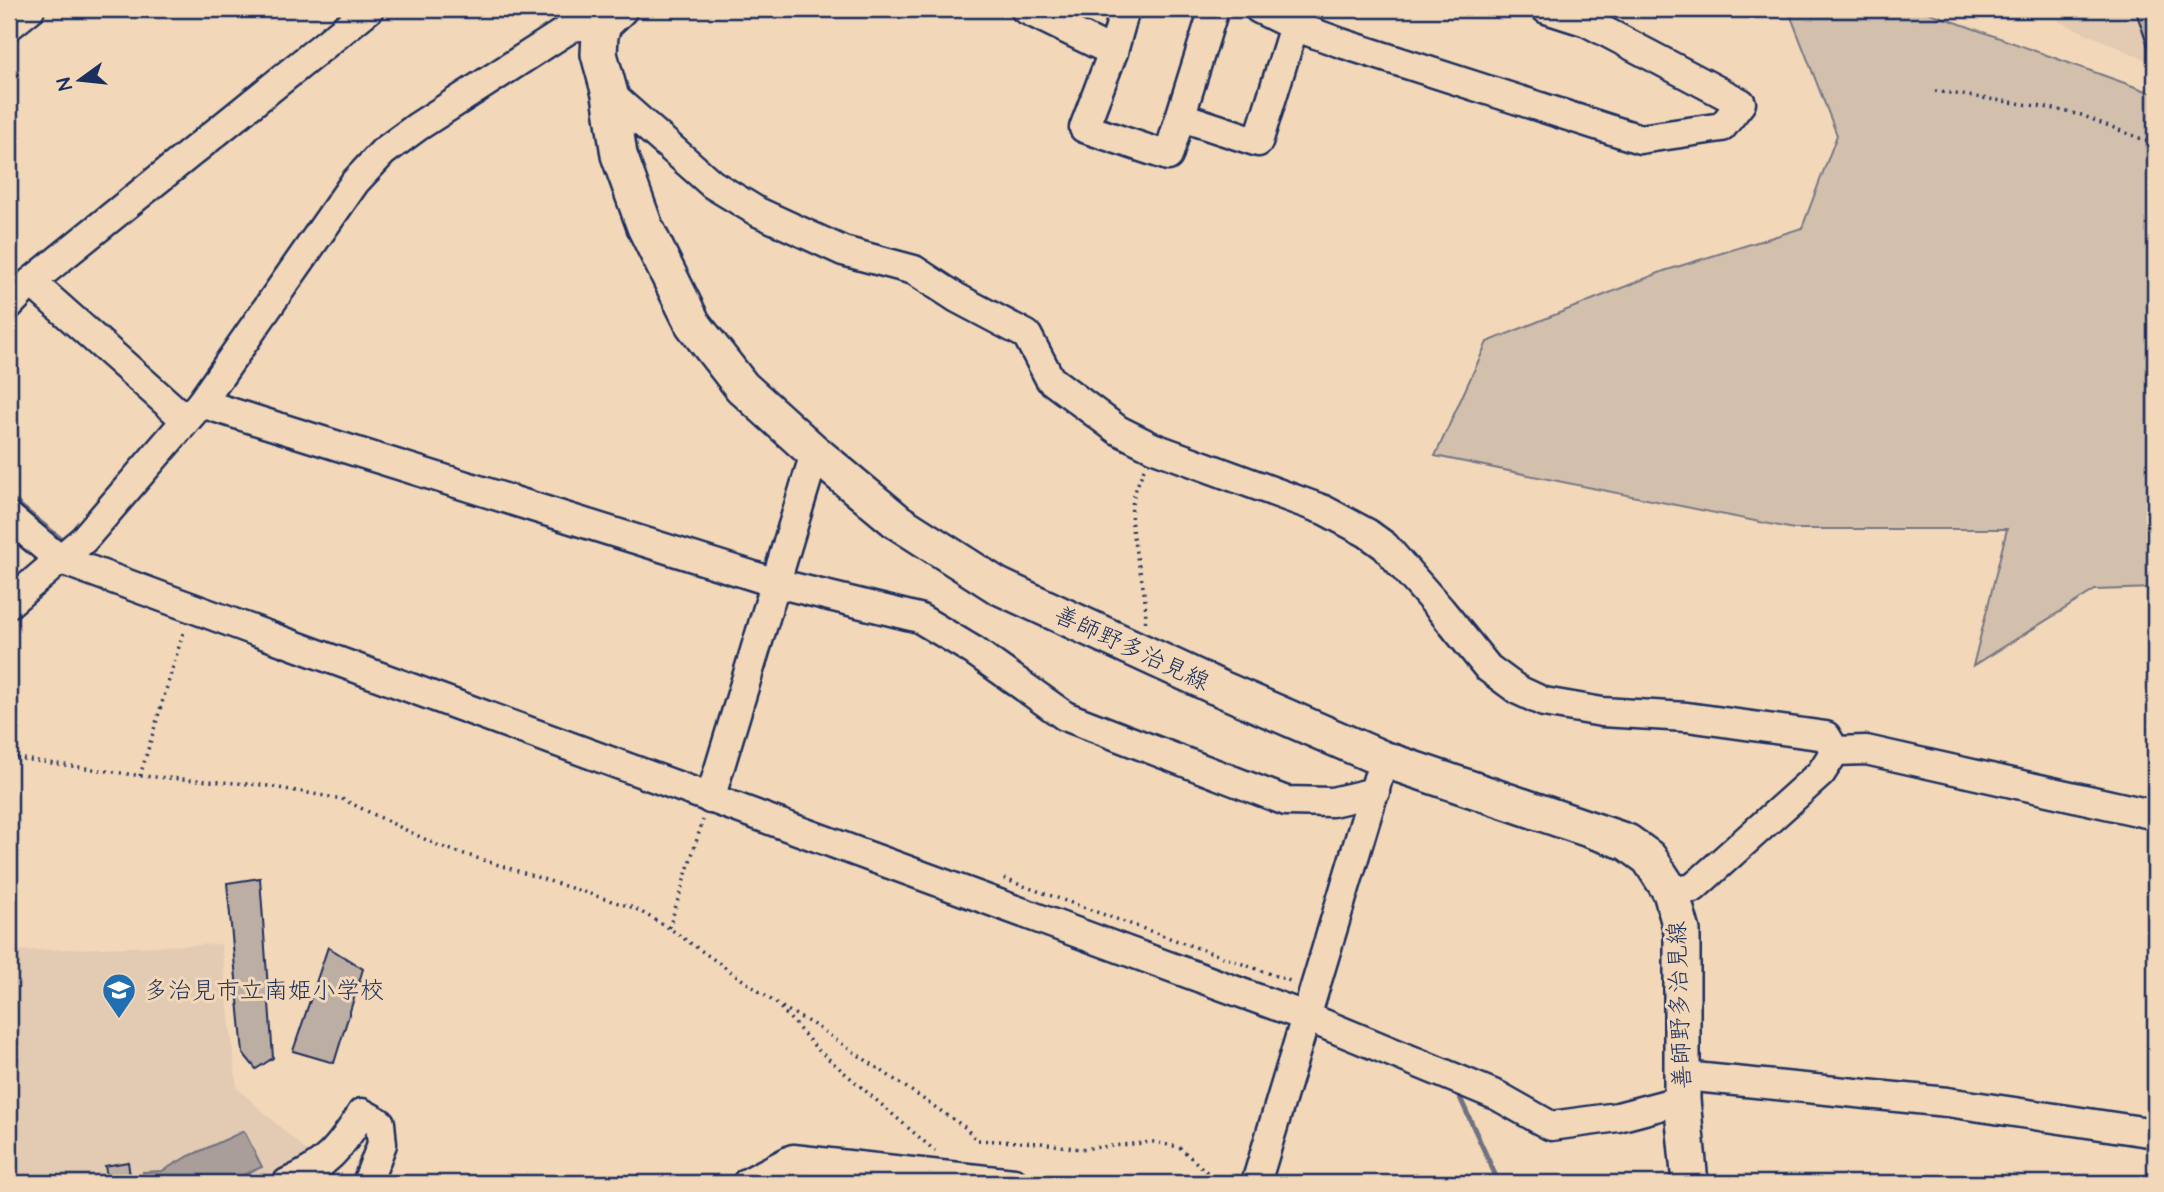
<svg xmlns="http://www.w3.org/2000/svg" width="2164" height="1192" font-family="'Architects Daughter','Klee One',sans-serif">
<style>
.built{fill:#e2cbb2}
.green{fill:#d2bfac;stroke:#767785;stroke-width:2}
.water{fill:#a99e9a;stroke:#707282;stroke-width:2}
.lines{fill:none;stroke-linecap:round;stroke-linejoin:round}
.stream{stroke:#707282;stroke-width:5}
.building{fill:#bdaea3;stroke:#1b2f5e;stroke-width:2}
.minor-casing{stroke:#1b2f5e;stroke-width:33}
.major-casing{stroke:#1b2f5e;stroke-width:40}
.path{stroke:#1b2f5e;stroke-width:3.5;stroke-dasharray:2 5;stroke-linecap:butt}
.minor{stroke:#f2d8b9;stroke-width:28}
.major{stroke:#f2d8b9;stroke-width:35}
.labels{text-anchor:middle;stroke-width:6;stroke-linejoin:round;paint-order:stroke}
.street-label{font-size:24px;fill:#1b2f5e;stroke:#f2d8b9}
.poi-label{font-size:24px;fill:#1b2f5e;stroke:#f2d8b9;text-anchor:start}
</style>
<rect width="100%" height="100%" fill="#f2d8b9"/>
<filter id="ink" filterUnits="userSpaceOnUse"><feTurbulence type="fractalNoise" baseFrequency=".0143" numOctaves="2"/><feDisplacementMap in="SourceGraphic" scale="14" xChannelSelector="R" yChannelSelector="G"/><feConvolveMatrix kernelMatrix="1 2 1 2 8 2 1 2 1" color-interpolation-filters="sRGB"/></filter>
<g filter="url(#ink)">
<g class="built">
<polygon points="2063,9 2155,9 2155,64 2058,21"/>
<polygon points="221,944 237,1088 309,1153 291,1175 272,1183 9,1183 9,951"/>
</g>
<polygon class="green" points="1788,9 1919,9 2155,94 2155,588 2095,590 1973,666 2007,529 1794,529 1435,456 1487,342 1664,271 1802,228 1837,135"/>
<polygon class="water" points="244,1131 262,1167 225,1183 143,1183 143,1172 162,1171 185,1158"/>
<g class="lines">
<g class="stream">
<polyline points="9,497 66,543"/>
<polyline points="1190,959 1296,998"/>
<polyline points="1457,1091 1499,1183"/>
</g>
</g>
<g class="building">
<polygon points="2135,9 2155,9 2155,60 2153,60"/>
<polygon points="260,878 273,1058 256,1069 243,1053 227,883"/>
<polygon points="328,947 363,969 334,1063 293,1051"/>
<polygon points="128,1162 131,1183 108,1183 105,1166"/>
</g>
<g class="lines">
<g class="minor-casing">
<g id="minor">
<polyline points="1025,9 1113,52"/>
<polyline points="1125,9 1113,52 1084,128 1168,156 1214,9"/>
<polyline points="1259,9 1294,26 1341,43 1640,139 1722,127 1741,103 1587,22 1546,9"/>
<polyline points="9,26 30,9"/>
<polyline points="610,94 712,184 758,212 843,251 914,270 957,298 1027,335 1050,379 1118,430 1152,447 1324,510 1367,533 1385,546 1441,610 1488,668 1518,690 1544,702 1602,712 1687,717 1826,736 1835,751"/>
<polyline points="1182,117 1258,142 1294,26"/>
<polyline points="31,282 186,420"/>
<polyline points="9,305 31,282 369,9"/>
<polyline points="201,403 776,583 919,618 974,651 1065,716 1286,801 1332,802 1375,792"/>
<polyline points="9,517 59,559 1307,1017 1498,1096 1551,1126 1618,1117 1682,1100"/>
<polyline points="9,603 84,539 201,403 355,182 383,152 417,127 572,27 587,25 600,35"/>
<polyline points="1835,751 1866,750 2155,815"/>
<polyline points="710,799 815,453"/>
<polyline points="1671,892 1693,888 1821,773 1835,751"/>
<polyline points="1684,1076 1947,1102 2155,1133"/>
<path d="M287 1183C326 1166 340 1148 362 1113L380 1123 382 1144 367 1183"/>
<polyline points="747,1183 793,1159 1014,1183"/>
<polyline points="1256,1183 1378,778"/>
</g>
</g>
<g class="major-casing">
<polyline id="major" points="619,9 604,23 600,35 599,54 610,94 619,155 645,227 693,324 742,387 815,453 898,522 998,586 1217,687 1383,759 1627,842 1649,858 1671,892 1682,931 1682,1100 1690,1183"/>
</g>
<g class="path">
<polyline points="1935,91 2050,108 2081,115 2147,141 2155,147"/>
<path d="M1144 469C1140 479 1135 489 1133 500 1125 537 1150 584 1145 626"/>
<polyline points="9,757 142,776 262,785 342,799 439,846 634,908 669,928 777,1004 816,1048 935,1151"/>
<polyline points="140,776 184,630"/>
<polyline points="1004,879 1293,982"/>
<polyline points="669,928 703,820"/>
<polyline points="782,1007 814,1025 966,1128 976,1140 1041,1143 1080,1149 1153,1142 1179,1147 1219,1183"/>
</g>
<use href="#minor" class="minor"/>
<use href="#major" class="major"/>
</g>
</g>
<defs>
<g id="school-pin" transform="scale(1.75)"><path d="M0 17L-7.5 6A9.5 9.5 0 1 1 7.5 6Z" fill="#1f6fb2" stroke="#f2d8b9"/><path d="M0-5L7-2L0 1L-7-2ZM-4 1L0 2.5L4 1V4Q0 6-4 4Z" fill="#fff"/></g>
</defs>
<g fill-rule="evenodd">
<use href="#school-pin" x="119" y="990"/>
</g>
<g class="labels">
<g class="street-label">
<text transform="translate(1132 648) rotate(25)" y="8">善師野多治見線</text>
<text transform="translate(1679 1005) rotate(-92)" y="8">善師野多治見線</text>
</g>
<g class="poi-label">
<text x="144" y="998">多治見市立南姫小学校</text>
</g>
</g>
<rect width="2164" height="1192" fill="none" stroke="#f2d8b9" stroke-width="35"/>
<rect x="18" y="18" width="2129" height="1157" fill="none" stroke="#1b2f5e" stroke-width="2.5" filter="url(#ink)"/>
<g transform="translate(80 80) rotate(255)" stroke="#f2d8b9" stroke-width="5" paint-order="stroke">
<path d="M0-5L12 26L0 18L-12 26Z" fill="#1b2f5e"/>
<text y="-10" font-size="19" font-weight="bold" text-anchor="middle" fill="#1b2f5e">N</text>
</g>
</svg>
